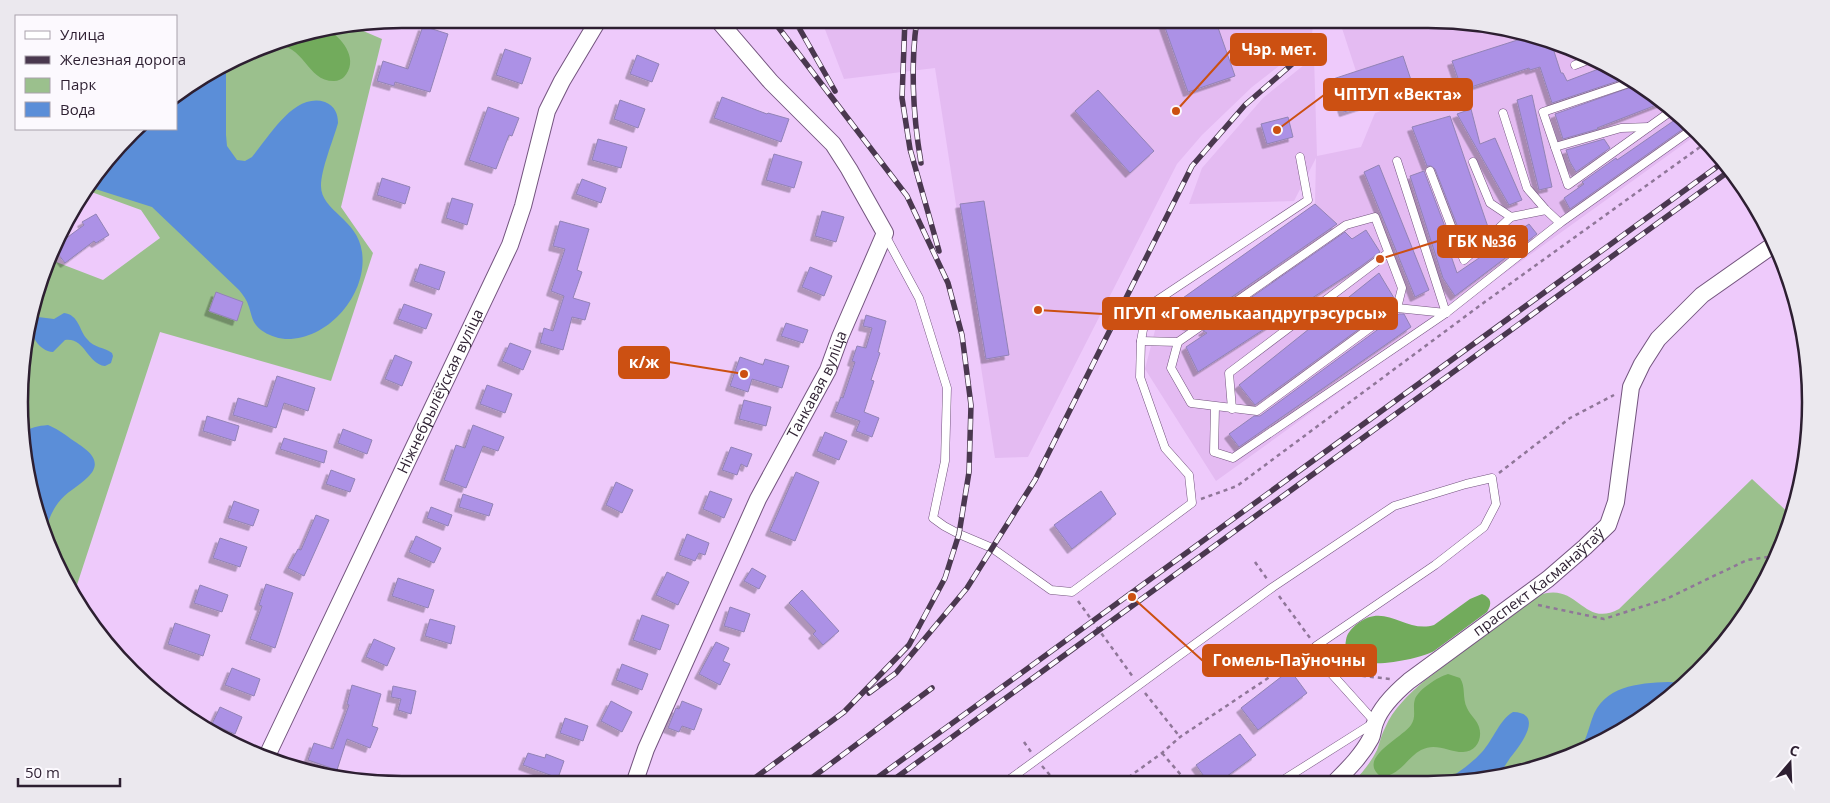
<svg xmlns="http://www.w3.org/2000/svg" width="1830" height="803" font-family="'Open Sans',sans-serif">
<style>
.built{fill:#e4bbf2}
.green{fill:#9bc08d}
.forest{fill:#72ab5c}
.water{fill:#5b8ed8}
.building{fill:#ac91e6;stroke:#9283b5;filter:url(#shadow)}
.lines{fill:none;stroke-linecap:round;stroke-linejoin:round}
.lane-casing{stroke:#73547e;stroke-width:9}
.street-casing{stroke:#73547e;stroke-width:18}
.path{stroke:#8f7698;stroke-width:2.5;stroke-dasharray:4 4;stroke-linecap:butt}
.lane{stroke:#fff;stroke-width:8}
.street{stroke:#fff;stroke-width:16}
.rail-casing{stroke:#4a384f;stroke-width:5.5}
.rail{stroke:#fcf9fe;stroke-width:4;stroke-dasharray:11;stroke-linecap:butt}
.labels{text-anchor:middle;stroke-width:4.5;stroke-linejoin:round;paint-order:stroke}
.street-label{font-size:15px;fill:#2d1f31;stroke:#fcf9fe}
.rim{fill:none;stroke:#2d1f31;stroke-width:2.5}
.leader{fill:none;stroke:#cc5012;stroke-width:2}
.callout-dot{fill:#cc5012;stroke:#fcf9fe;stroke-width:2}
.callout{fill:#cc5012;stroke:#cc5012;stroke-width:2}
.callout-label{font-size:16px;text-anchor:middle;font-weight:bold;fill:#fff}
</style>
<defs>
<filter id="shadow"><feDropShadow dx="-4.5" dy="4.5" stdDeviation="0" flood-color="#0004"/></filter>
</defs>
<rect width="100%" height="100%" fill="#eecafb"/>
<g class="built">
<polygon points="821,19 1314,19 1311,41 1252,87 1202,135 1177,164 1028,457 995,458 935,68 844,79"/>
<polygon points="1339,19 1429,19 1552,39 1620,70 1681,114 1699,133 1216,481 1145,369 1159,315 1315,204 1316,158 1294,201 1189,204 1202,168 1263,98 1314,57 1317,156 1361,147 1375,113 1451,88 1368,108"/>
</g>
<g class="green">
<polygon points="354,27 382,39 341,207 373,253 331,381 160,332 73,597 70,593 39,525 22,452 26,327 51,260 103,280 160,238 141,210 86,190 137,129 176,129 176,94 210,70 278,39"/>
<path d="M1752 479 1793 517 1791 525 1747 614 1681 689 1598 745 1479 781H1354C1363 772 1371 762 1377 750 1380 743 1381 735 1385 728 1393 709 1408 695 1424 681L1537 596C1578 579 1582 629 1619 609Z"/>
</g>
<g class="forest">
<path d="M330 31C344 40 359 61 344 77 342 79 338 81 334 81 305 81 306 42 269 44L278 39Z"/>
<path d="M1482 594C1492 598 1492 604 1487 612L1434 651C1418 660 1338 678 1346 640 1347 633 1352 628 1357 624 1385 601 1406 634 1434 625L1470 599Z"/>
<path d="M1448 674 1460 678C1466 687 1462 698 1467 708 1470 715 1477 720 1479 727 1483 739 1476 752 1463 752 1448 752 1436 742 1421 750 1407 757 1399 778 1380 776 1357 758 1402 738 1411 725 1417 716 1412 708 1415 699 1419 689 1438 677 1448 674Z"/>
</g>
<g class="water">
<path d="M226 63V135L227 146 237 160 245 161 252 157C269 137 294 92 325 102 335 106 338 114 338 123 333 141 321 169 321 186 321 211 358 219 362 252 368 294 328 341 285 339 276 338 268 335 261 330 252 323 252 316 249 307 247 300 243 295 239 290L152 207 89 187 137 129H176V94L210 70Z"/>
<path d="M64 313C79 315 79 330 87 339 94 348 104 347 112 353L113 356 111 363 105 366C87 364 85 337 65 340L53 352C39 351 28 334 33 321L38 317 54 319Z"/>
<path d="M48 425C57 429 63 433 71 439 84 448 106 459 88 477 78 487 66 492 58 503 51 512 47 524 44 535L39 525 22 452 23 434C30 427 38 426 48 425Z"/>
<path d="M1668 682 1686 683 1681 689 1598 745 1578 751C1586 742 1588 730 1592 719 1603 686 1638 683 1668 682Z"/>
<path d="M1513 712C1546 713 1519 747 1510 758 1506 764 1501 773 1495 776 1480 783 1462 781 1445 781 1458 773 1472 763 1482 752 1493 740 1500 719 1513 712Z"/>
</g>
<g class="building">
<polygon points="1162,19 1215,19 1235,76 1188,92"/>
<polygon points="423,26 448,34 430,92 395,82 394,86 377,81 383,61 408,69"/>
<polygon points="1530,36 1550,39 1561,73 1563,73 1567,81 1609,65 1630,77 1552,103 1540,67 1530,70 1529,68 1462,90 1452,61"/>
<polygon points="505,49 531,58 522,84 496,75"/>
<polygon points="637,55 659,64 652,82 630,74"/>
<polygon points="1403,56 1414,89 1344,112 1333,79"/>
<polygon points="1640,84 1664,102 1597,128 1598,129 1563,139 1555,114"/>
<polygon points="1098,90 1154,151 1130,173 1075,111"/>
<polygon points="1532,95 1552,187 1539,190 1517,100"/>
<polygon points="722,97 767,114 768,113 789,119 781,142 714,118"/>
<polygon points="620,100 645,109 638,128 614,119"/>
<polygon points="488,107 519,118 512,136 509,135 496,169 469,160"/>
<polygon points="1471,109 1480,144 1495,138 1522,200 1509,205 1457,114"/>
<polygon points="1682,115 1690,124 1570,209 1564,198 1584,184 1582,182 1616,158 1617,160"/>
<polygon points="1450,116 1489,230 1482,236 1464,243 1435,169 1431,166 1427,166 1412,127"/>
<polygon points="1288,117 1293,137 1267,144 1261,124"/>
<polygon points="598,139 627,147 621,168 592,160"/>
<polygon points="1604,139 1610,148 1576,172 1570,162 1566,150"/>
<polygon points="774,154 802,162 794,188 766,180"/>
<polygon points="1379,165 1429,290 1415,297 1364,172"/>
<polygon points="1424,171 1453,248 1449,250 1457,273 1529,224 1537,234 1455,296 1443,278 1410,176"/>
<polygon points="382,178 410,187 405,204 377,195"/>
<polygon points="582,179 606,188 601,203 576,194"/>
<polygon points="452,198 473,204 467,225 446,218"/>
<polygon points="984,201 1009,355 986,359 960,204"/>
<polygon points="1315,204 1337,224 1190,326 1159,315"/>
<polygon points="822,211 844,217 836,242 815,236"/>
<polygon points="96,214 109,235 96,243 94,241 65,263 55,250 57,245 84,225 82,222"/>
<polygon points="560,221 589,229 577,270 582,272 573,298 590,303 585,320 572,317 563,350 540,343 544,328 553,331 564,296 551,291 565,249 553,246"/>
<polygon points="1366,230 1380,252 1360,267 1198,372 1186,347 1207,333 1203,331 1345,232 1352,239"/>
<polygon points="420,264 445,272 439,290 414,281"/>
<polygon points="810,267 832,276 824,296 802,287"/>
<polygon points="1379,273 1394,298 1392,305 1255,405 1239,385"/>
<polygon points="216,292 243,302 237,321 209,311"/>
<polygon points="404,304 432,314 426,329 398,319"/>
<polygon points="1399,314 1404,314 1411,327 1239,447 1229,434 1254,416 1260,416"/>
<polygon points="866,315 886,321 878,352 880,353 871,380 874,381 864,412 879,418 872,437 856,431 860,421 835,412 841,397 843,398 855,362 852,361 857,346 866,348 872,328 863,326"/>
<polygon points="786,323 808,330 803,343 781,336"/>
<polygon points="510,343 531,351 523,370 502,361"/>
<polygon points="395,355 412,362 402,386 385,379"/>
<polygon points="740,357 763,365 765,359 789,366 782,388 752,379 748,392 730,386"/>
<polygon points="277,376 315,388 308,411 284,403 276,428 233,415 238,398 267,407"/>
<polygon points="487,385 512,394 505,413 480,404"/>
<polygon points="744,400 771,407 766,426 739,419"/>
<polygon points="207,416 239,426 235,441 203,431"/>
<polygon points="473,425 504,437 498,451 483,446 466,488 444,480 456,445 465,448"/>
<polygon points="343,429 372,440 367,454 338,443"/>
<polygon points="825,432 847,441 839,460 817,451"/>
<polygon points="284,438 327,451 324,463 280,449"/>
<polygon points="731,447 752,454 747,467 741,464 737,475 722,470"/>
<polygon points="331,470 355,479 350,492 326,484"/>
<polygon points="796,472 819,482 795,541 770,531"/>
<polygon points="616,482 633,490 622,513 606,505"/>
<polygon points="710,491 732,499 724,518 703,509"/>
<polygon points="1101,491 1116,514 1072,549 1054,525"/>
<polygon points="463,494 493,504 489,516 459,507"/>
<polygon points="234,501 259,510 253,526 228,518"/>
<polygon points="431,507 452,515 448,526 427,518"/>
<polygon points="316,515 329,520 304,576 288,568 298,549 301,550"/>
<polygon points="687,534 709,543 705,555 699,553 695,561 679,555"/>
<polygon points="416,536 441,548 434,563 409,552"/>
<polygon points="220,538 247,547 240,567 213,558"/>
<polygon points="752,568 766,576 759,589 744,581"/>
<polygon points="667,572 689,582 678,605 656,595"/>
<polygon points="398,578 434,590 428,608 392,596"/>
<polygon points="266,584 293,593 275,648 250,639 262,606 259,605"/>
<polygon points="200,585 228,595 222,612 194,603"/>
<polygon points="802,590 839,631 823,645 813,634 816,631 789,603"/>
<polygon points="730,607 750,614 744,632 724,626"/>
<polygon points="642,615 669,625 660,650 633,640"/>
<polygon points="430,619 455,626 451,644 425,636"/>
<polygon points="175,623 210,635 203,656 168,644"/>
<polygon points="374,639 395,648 387,666 366,657"/>
<polygon points="716,642 729,648 723,661 730,664 720,685 699,674"/>
<polygon points="622,664 648,674 642,690 616,680"/>
<polygon points="232,668 260,679 254,696 225,685"/>
<polygon points="1290,670 1307,693 1258,730 1241,708"/>
<polygon points="352,685 381,694 372,726 378,728 370,748 347,739 337,770 308,760 314,743 333,749 349,705 347,704"/>
<polygon points="393,686 416,691 411,714 398,710 401,699 391,697"/>
<polygon points="611,701 632,712 622,732 601,721"/>
<polygon points="682,701 702,709 694,730 682,726 679,732 668,728 676,708 679,709"/>
<polygon points="220,707 242,717 235,734 212,724"/>
<polygon points="565,718 588,726 583,741 560,733"/>
<polygon points="1240,734 1256,755 1219,782 1208,782 1196,765"/>
<polygon points="528,753 545,758 546,754 564,761 558,778 523,765"/>
</g>
<g class="lines">
<g class="lane-casing">
<g id="lane">
<polyline points="1575,65 1593,58"/>
<polyline points="1635,81 1543,112 1568,185 1674,109"/>
<polyline points="1503,113 1527,188 1546,210 1560,223"/>
<polyline points="1555,147 1621,128 1649,127"/>
<polyline points="1397,161 1446,313"/>
<polyline points="1473,162 1490,203 1511,217"/>
<polyline points="1430,171 1464,260 1511,217 1546,210"/>
<polyline points="885,235 919,298 947,388 945,461 933,518 944,526 959,534 992,548 1051,590 1072,592 1192,503 1189,475 1165,448 1140,377 1141,341 1147,307 1308,200 1300,157"/>
<polyline points="1141,341 1178,342 1346,225 1375,217 1402,288 1397,308"/>
<polyline points="1178,342 1171,368 1191,403 1257,411 1397,308 1446,313"/>
<polyline points="1215,407 1214,452 1233,458 1446,313 1560,223 1694,128"/>
<polyline points="1232,409 1229,373 1388,253"/>
<polyline points="1006,782 1273,587 1394,506 1466,484 1492,478 1496,504 1484,527 1435,565 1316,646 1330,672 1375,722 1280,782"/>
</g>
</g>
<g class="street-casing">
<g id="street">
<path id="s1" d="M266 758 510 245 523 206 547 111 562 81 599 19"/>
<path id="s2" d="M1336 781C1349 768 1362 755 1371 738 1373 734 1373 728 1375 723 1381 706 1396 692 1409 681L1548 579 1585 547 1608 525 1616 502 1631 387 1642 364 1658 339 1702 295 1776 243"/>
<path id="s3" d="M634 784 646 749 758 499 828 370 840 337 885 233 849 169 833 144 771 82 717 19"/>
</g>
</g>
<g class="path">
<polyline points="1499,473 1570,418 1614,395"/>
<polyline points="1201,499 1237,486 1482,304 1707,142"/>
<polyline points="1255,562 1267,579"/>
<polyline points="1279,596 1310,638"/>
<polyline points="1078,601 1133,677"/>
<polyline points="1538,605 1604,619 1666,599 1747,560 1775,556"/>
<polyline points="1346,674 1390,679"/>
<polyline points="1145,693 1180,737"/>
<polyline points="1024,742 1031,752"/>
<polyline points="1162,753 1187,782"/>
<polyline points="1042,766 1056,782"/>
<polyline points="1122,782 1162,753 1180,737 1307,652"/>
</g>
<use href="#lane" class="lane"/>
<use href="#street" class="street"/>
<g class="rail-casing">
<g id="rail">
<polyline points="794,19 835,91"/>
<polyline points="905,19 902,98 910,149 939,251"/>
<path d="M917 19C910 67 913 115 921 163"/>
<polyline points="869,693 896,673 967,588 1035,480 1192,166 1245,105 1306,52"/>
<polyline points="748,783 844,712 909,645 945,578 959,534 969,472 971,405 962,335 948,283 907,196 772,19"/>
<polyline points="805,783 932,688"/>
<polyline points="870,783 1725,161"/>
<polyline points="889,783 1732,169"/>
</g>
</g>
<use href="#rail" class="rail"/>
</g>
<g class="labels">
<g class="street-label">
<text dy="5" stroke="none"><textPath href="#s3" startOffset="440">Танкавая вуліца</textPath></text>
<text dy="5" stroke="none"><textPath href="#s1" startOffset="406">Ніжнебрылёўская вуліца</textPath></text>
<text dy="5" stroke="none"><textPath href="#s2" startOffset="289">праспект Касманаўтаў</textPath></text>
</g>
</g>
<path d="M0 0H1830V803H0ZM402 28H1428A374 374 0 0 1 1802 402V402A374 374 0 0 1 1428 776H402A374 374 0 0 1 28 402V402A374 374 0 0 1 402 28Z" fill="#ebe8ee" fill-rule="evenodd"/>
<path class="rim" d="M402 28H1428A374 374 0 0 1 1802 402V402A374 374 0 0 1 1428 776H402A374 374 0 0 1 28 402V402A374 374 0 0 1 402 28Z"/>
<path class="leader" d="M1176 111L1231 50M1277 130L1324 95M1380 259L1438 241M1038 310L1103 314M744 374L669 362M1132 597L1203 661"/>
<g class="callout-dot">
<circle cx="1176" cy="111" r="5"/>
<circle cx="1277" cy="130" r="5"/>
<circle cx="1380" cy="259" r="5"/>
<circle cx="1038" cy="310" r="5"/>
<circle cx="744" cy="374" r="5"/>
<circle cx="1132" cy="597" r="5"/>
</g>
<g class="callout">
<rect x="1231" y="34" width="95" height="31" rx="5"/>
<rect x="1324" y="79" width="148" height="31" rx="5"/>
<rect x="1438" y="226" width="89" height="31" rx="5"/>
<rect x="1103" y="298" width="294" height="31" rx="5"/>
<rect x="619" y="347" width="50" height="31" rx="5"/>
<rect x="1203" y="645" width="173" height="31" rx="5"/>
</g>
<g class="callout-label">
<text x="1279" y="55">Чэр. мет.</text>
<text x="1398" y="100">ЧПТУП «Векта»</text>
<text x="1482" y="247">ГБК №36</text>
<text x="1250" y="319">ПГУП «Гомелькаапдругрэсурсы»</text>
<text x="644" y="368">к/ж</text>
<text x="1289" y="666">Гомель-Паўночны</text>
</g>
<rect x="15" y="15" width="162" height="115" fill="#fcf9fe" stroke="#a9a2ac"/>
<rect x="25" y="31" width="25" height="8" fill="#ffffff" stroke="#a9a2ac"/>
<text x="60" y="40" font-size="15" fill="#2d1f31">Улица</text>
<rect x="25" y="56" width="25" height="8" fill="#4a384f" stroke="#a9a2ac"/>
<text x="60" y="65" font-size="15" fill="#2d1f31">Железная дорога</text>
<rect x="25" y="78" width="25" height="15" fill="#9bc08d" stroke="#a9a2ac"/>
<text x="60" y="90" font-size="15" fill="#2d1f31">Парк</text>
<rect x="25" y="102" width="25" height="15" fill="#5b8ed8" stroke="#a9a2ac"/>
<text x="60" y="115" font-size="15" fill="#2d1f31">Вода</text>
<g transform="translate(1790 763) rotate(19)" stroke="#fcf9fe" stroke-width="4" paint-order="stroke">
<path d="M0-4L9 19L0 12L-9 19Z" fill="#2d1f31"/>
<text y="-8" font-size="14" font-weight="bold" text-anchor="middle" fill="#2d1f31">С</text>
</g>
<path d="M18 778v8h102v-8" fill="none" stroke="#2d1f31" stroke-width="2.5"/>
<text x="25" y="778" font-size="15" fill="#2d1f31" stroke="#fcf9fe" stroke-width="4" paint-order="stroke">50 m</text>
</svg>
